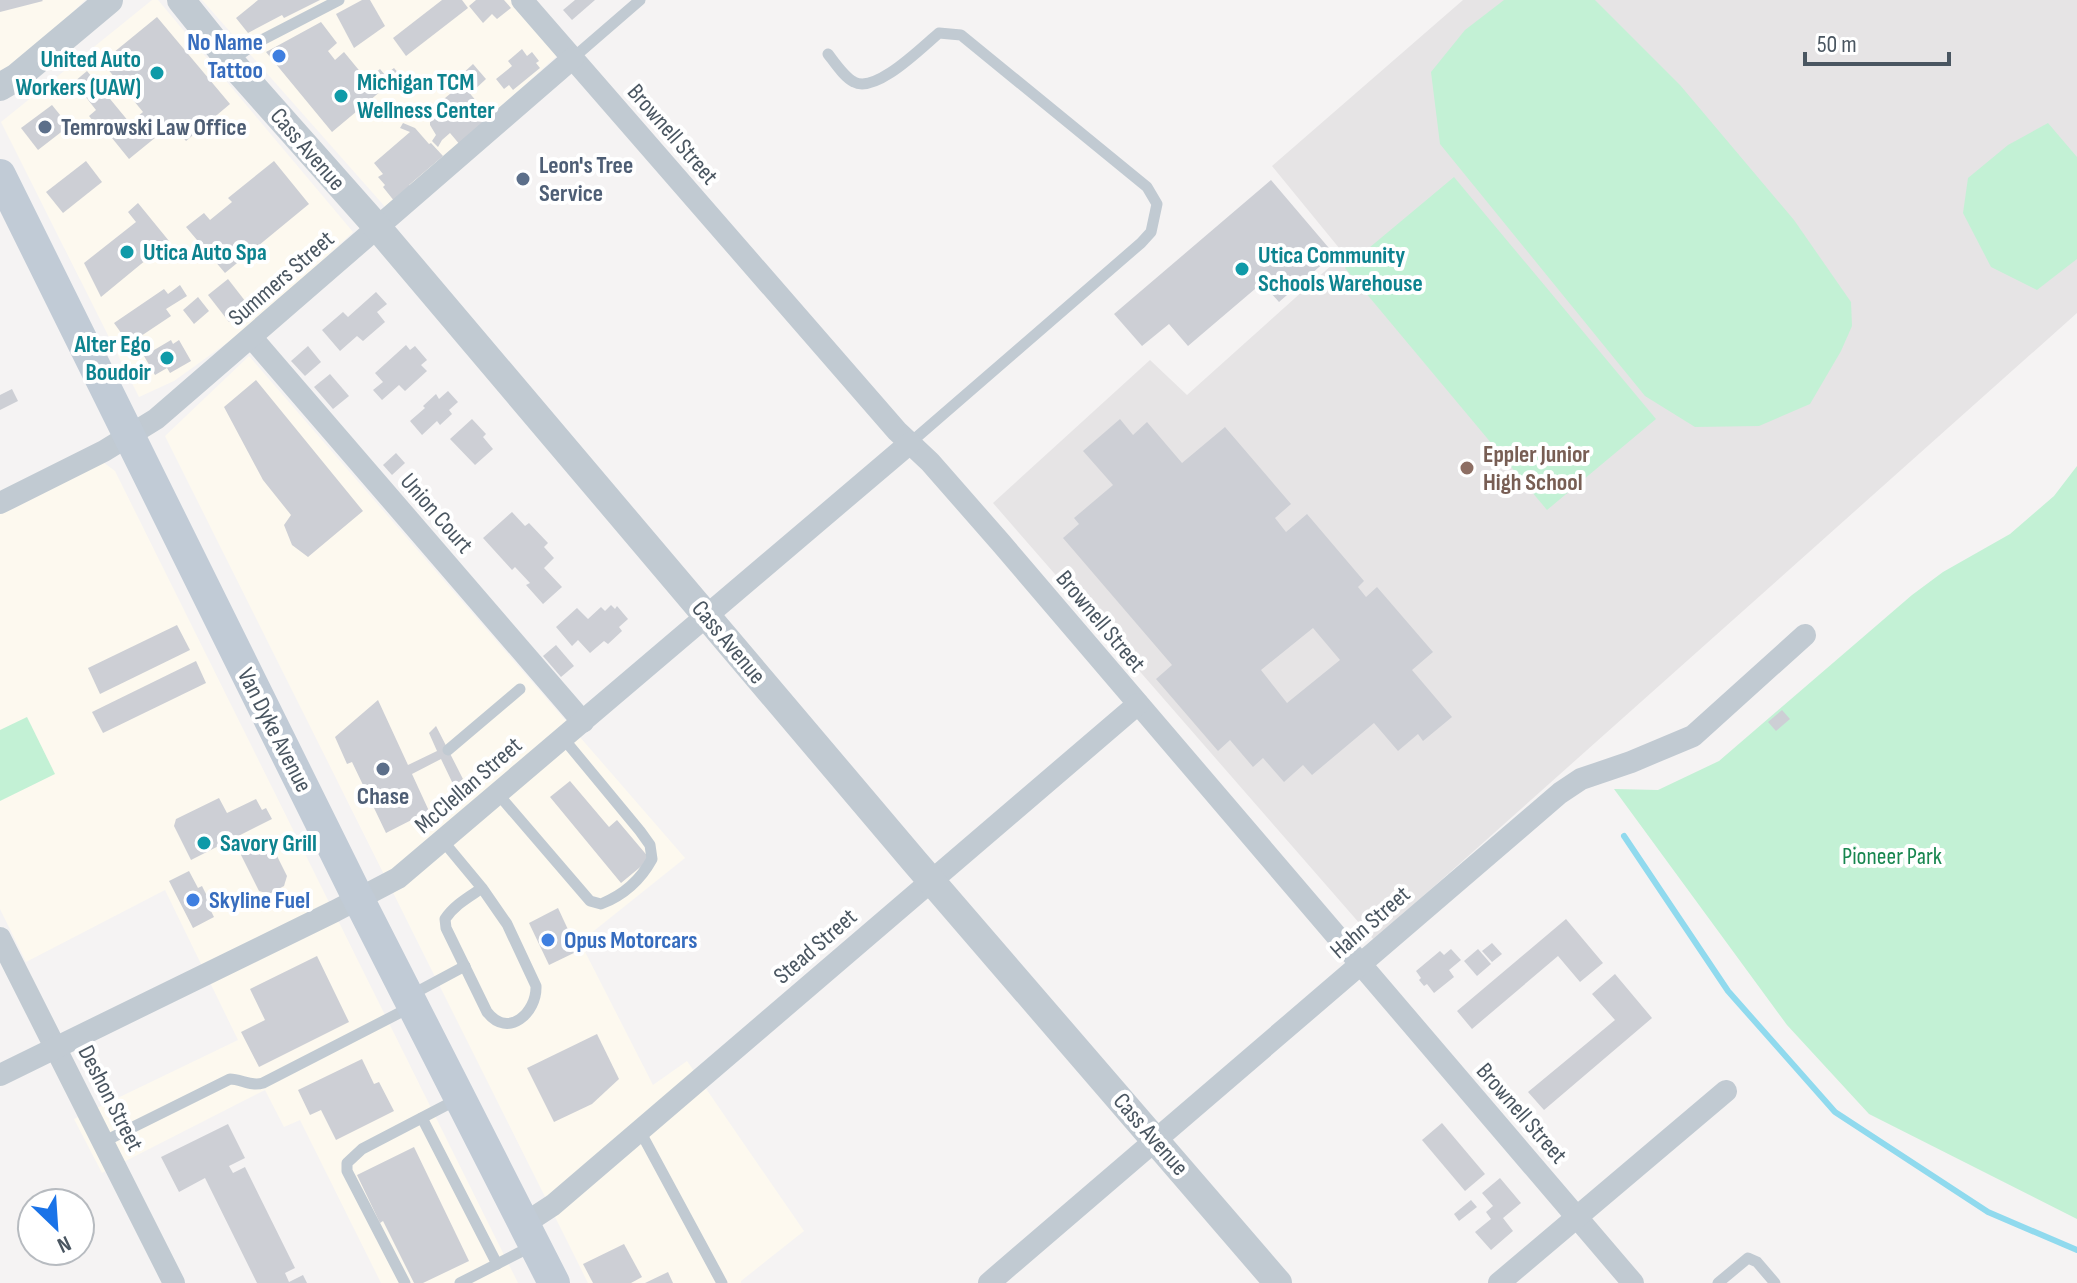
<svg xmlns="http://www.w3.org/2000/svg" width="2077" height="1283" font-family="'Sofia Sans Condensed',sans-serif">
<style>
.commercial{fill:#fdf9ef}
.education{fill:#e6e4e5}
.green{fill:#c3f1d5}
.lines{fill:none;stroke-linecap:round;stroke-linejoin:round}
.stream{stroke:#90daee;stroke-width:6}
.building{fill:#cdcfd5;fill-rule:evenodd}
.service{stroke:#c1cad2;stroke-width:11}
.minor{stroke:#c1cad2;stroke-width:22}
.tertiary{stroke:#c1cad2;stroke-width:28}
.secondary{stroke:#c1cbd6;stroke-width:32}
.shop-dot{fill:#3f7fe0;stroke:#fff;stroke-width:3}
.culture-dot{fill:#0f9aa8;stroke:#fff;stroke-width:3}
.service-dot{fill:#5c6f8a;stroke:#fff;stroke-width:3}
.education-dot{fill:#8d6e63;stroke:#fff;stroke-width:3}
.labels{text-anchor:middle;stroke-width:8;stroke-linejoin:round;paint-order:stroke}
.shop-label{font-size:24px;font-weight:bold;fill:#366cbe;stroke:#fff;text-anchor:start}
.culture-label{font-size:24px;font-weight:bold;fill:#0d838f;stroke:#fff;text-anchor:start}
.service-label{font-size:24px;font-weight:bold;fill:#4e5e75;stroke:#fff;text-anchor:start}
.street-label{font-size:24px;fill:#4a5661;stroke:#fff}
.education-label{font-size:24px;font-weight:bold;fill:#785e54;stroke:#fff;text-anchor:start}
.park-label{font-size:24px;fill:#17864f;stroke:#fff}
</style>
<rect width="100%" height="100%" fill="#f5f3f3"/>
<g class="commercial">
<polygon points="0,0 85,0 30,55 0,72"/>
<polygon points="152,0 158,0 353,232 256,322 174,381 139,397 1,122"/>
<polygon points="202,0 512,0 560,53 387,209"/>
<polygon points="249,356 685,858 580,942 653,1085 687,1061 804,1231 741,1281 741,1283 588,1283 165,436"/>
<polygon points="91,453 115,471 518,1283 381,1283 300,1120 284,1127 265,1090 102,1173 74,1119 238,1040 165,890 26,962 0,909 0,501"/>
</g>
<polygon class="education" points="1463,0 2077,0 2077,313 1374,940 993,503 1150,360 1187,395 1344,254 1272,166"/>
<g class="green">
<polygon points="1504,0 1595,0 1680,85 1794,220 1851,302 1852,326 1841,351 1810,404 1759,426 1695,427 1645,396 1440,144 1431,72 1465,30"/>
<polygon points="2048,123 2077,157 2077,259 2037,290 1991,267 1963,213 1968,178 2008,145"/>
<polygon points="1454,177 1656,419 1547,510 1345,268"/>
<polygon points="2077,466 2077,1219 1869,1114 1787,1025 1614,789 1658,790 1719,761 1912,595 1943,572 2010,534 2054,496"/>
<polygon points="27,717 55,774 0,801 0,730"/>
</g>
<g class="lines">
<polyline class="stream" points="1624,836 1728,991 1835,1112 1988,1212 2077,1250"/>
</g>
<g class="building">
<polygon points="0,0 42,0 43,1 0,12"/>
<polygon points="258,0 320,0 284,18 282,15 248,33 236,18"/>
<polygon points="362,0 370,0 385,26 354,48 336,14"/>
<polygon points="442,0 462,0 468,8 406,56 393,38"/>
<polygon points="476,0 504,0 511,8 497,19 492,14 483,23 469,6"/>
<polygon points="575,0 595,0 572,20 563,10"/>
<polygon points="157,17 230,104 186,141 172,124 129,159 112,138 143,112 102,62"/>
<polygon points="321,22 337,43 328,51 335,60 344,52 367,80 380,69 385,75 394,68 400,75 332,132 266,52"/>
<polygon points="522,49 527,56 532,52 539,61 536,63 540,68 513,90 509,85 504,89 496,79 512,66 508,61"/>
<polygon points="473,64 486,79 472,92 459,77"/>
<polygon points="87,71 129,122 108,139 89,116 96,110 74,82"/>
<polygon points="462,84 492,120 461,146 450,133 442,140 438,147 432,141 436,135 430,125 430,122 443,111 439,103"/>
<polygon points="52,105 69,126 38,150 21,128"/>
<polygon points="403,123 415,128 429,144 431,143 443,156 409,185 412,188 395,202 383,187 385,185 378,177 383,174 374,163 410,132 400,128"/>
<polygon points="86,161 102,182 63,213 46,192"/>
<polygon points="274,161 309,204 225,273 186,227 204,213 210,220 232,202 228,198"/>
<polygon points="1271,180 1334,254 1279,302 1262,283 1188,346 1169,324 1142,346 1114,314"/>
<polygon points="138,203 169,241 101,297 84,263 136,222 128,212"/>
<polygon points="228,279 249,306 229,322 208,295"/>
<polygon points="180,285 187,296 166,309 171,316 129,344 114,323 164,289 168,294"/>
<polygon points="376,292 387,304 377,312 385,322 363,341 357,336 340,351 322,330 343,312 348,317"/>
<polygon points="198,297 209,311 194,324 183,310"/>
<polygon points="171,340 173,344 179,340 191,361 170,373 167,368 155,375 144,356"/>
<polygon points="406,345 410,350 415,346 427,360 421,365 427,371 405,391 399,385 382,400 373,390 383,382 375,373"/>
<polygon points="308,346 321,362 305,376 291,361"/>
<polygon points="330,374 349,396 333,409 314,387"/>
<polygon points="256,380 363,511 308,557 292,545 284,525 291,515 263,480 224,407"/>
<polygon points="12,389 18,401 0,410 0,395"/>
<polygon points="448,391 458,402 449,410 452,414 440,425 437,421 422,435 410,421 425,408 423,406 436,394 439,399"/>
<polygon points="472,419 486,434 483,437 493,449 475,465 450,439"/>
<path d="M1120 419 1133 435 1147 422 1182 463 1225 427 1291 504 1275 518 1286 532 1307 514 1364 581 1358 587 1366 597 1377 587 1433 652 1412 670 1452 717 1423 741 1418 734 1398 751 1374 723 1312 775 1303 765 1284 782 1263 758 1253 767 1230 740 1218 751 1156 679 1172 665 1063 538 1079 524 1074 518 1113 485 1083 451ZM1313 628 1340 660 1287 703 1261 670Z"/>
<polygon points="396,453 405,463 392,475 383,465"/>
<polygon points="512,512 525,526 529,523 548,543 544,547 554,558 544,568 562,587 543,604 526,585 530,583 515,567 512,570 483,538"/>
<polygon points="611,605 615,609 617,606 628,619 619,627 622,631 608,644 604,641 590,653 578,640 572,646 556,627 577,608 588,619 601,607 605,611"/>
<polygon points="177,625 190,650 100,694 88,668"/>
<polygon points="556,645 574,666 561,677 543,656"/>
<polygon points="196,661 206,683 103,733 92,712"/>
<polygon points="378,700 408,765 437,751 429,733 436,726 463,779 454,786 441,759 412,774 429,811 386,833 352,762 347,764 335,737"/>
<polygon points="1782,710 1790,719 1776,731 1768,722"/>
<polygon points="570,781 609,827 617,820 650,859 621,883 550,797"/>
<polygon points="219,798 227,813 256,799 262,810 266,808 272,819 191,860 174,826 176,819"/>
<polygon points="260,838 269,840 287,876 284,886 269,894 259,891 241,855 244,845"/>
<polygon points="189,871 198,888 202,886 211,904 208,905 214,917 193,928 169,881"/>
<polygon points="558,908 578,951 549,965 529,923"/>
<polygon points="1566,919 1603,963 1580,982 1558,956 1472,1029 1457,1011"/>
<polygon points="1492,943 1502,954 1492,962 1482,951"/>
<polygon points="1451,949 1461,960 1449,970 1454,977 1434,993 1427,984 1424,986 1419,980 1421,978 1416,971 1440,951 1444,955"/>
<polygon points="1478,949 1491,964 1477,976 1464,961"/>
<polygon points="317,956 349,1022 259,1067 241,1032 265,1020 250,989"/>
<polygon points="1615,974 1652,1018 1544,1110 1528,1092 1615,1020 1592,994"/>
<polygon points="597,1034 619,1079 592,1104 554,1122 527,1068"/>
<polygon points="362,1059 374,1084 379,1082 394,1111 336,1140 321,1110 310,1115 298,1090"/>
<polygon points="1442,1123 1485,1174 1465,1191 1422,1140"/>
<polygon points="228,1124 245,1158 229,1166 233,1173 245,1167 295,1268 285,1273 289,1282 303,1275 307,1283 257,1283 205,1178 179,1192 161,1157"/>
<polygon points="414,1147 469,1261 423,1283 414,1283 383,1221 380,1223 357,1175"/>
<polygon points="1500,1178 1521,1203 1503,1218 1513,1231 1491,1250 1475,1232 1491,1219 1486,1212 1493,1206 1482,1193"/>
<polygon points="1471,1200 1477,1207 1459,1221 1454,1214"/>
<polygon points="624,1244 642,1277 631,1283 593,1283 583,1264"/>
<polygon points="668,1272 673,1283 645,1283"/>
</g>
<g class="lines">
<g class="service">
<path d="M828 54C835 63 844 77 854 82 876 94 922 47 939 33L961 35 1147 187 1157 204 1151 232 1141 243 910 443"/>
<polyline points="573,58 640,0"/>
<polyline points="231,61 256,43 339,0"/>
<polyline points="448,750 520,689"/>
<path d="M498 794 590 901 601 904C624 895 640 881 652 859L650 845 640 831 563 738"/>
<path d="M443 841 482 888 507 924 536 986C537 1013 508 1039 487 1012L446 928 445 919C454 905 469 897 482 888"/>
<polyline points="409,996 465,966"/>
<polyline points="422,1118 497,1264"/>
<polyline points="640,1131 722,1283"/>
<path d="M103 1142 230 1079C241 1079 251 1087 263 1083L409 1008"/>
<polyline points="405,1283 347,1171 347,1163 362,1149 458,1099"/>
<polyline points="460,1283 534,1245"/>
<polyline points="1718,1283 1748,1258 1757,1262 1775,1283"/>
</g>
<g class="minor">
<polyline points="522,0 897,431 930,462 1001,543 1633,1283"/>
<polyline points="252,338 583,722"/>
<polyline points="0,503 104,451 156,419 573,58"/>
<polyline points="0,938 174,1283"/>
<polyline points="0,1075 335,911 398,878 910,443"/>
<polyline points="524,1224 553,1205 1138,704"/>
<polyline points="989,1283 1560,793 1581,779 1631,762 1693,736 1805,635"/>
<polyline points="1499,1283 1726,1091"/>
</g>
<g class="tertiary">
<polyline points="181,0 230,61 378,228 915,862 1278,1283"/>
<polyline points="0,87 17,77 109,0"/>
</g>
<polyline class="secondary" points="0,175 359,900 554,1283"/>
</g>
<g class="shop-dot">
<circle cx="279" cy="56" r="8"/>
<circle cx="193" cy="900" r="8"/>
<circle cx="548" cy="940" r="8"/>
</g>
<g class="culture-dot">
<circle cx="157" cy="73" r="8"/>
<circle cx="341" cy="96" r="8"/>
<circle cx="127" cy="252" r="8"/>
<circle cx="1242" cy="269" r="8"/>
<circle cx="167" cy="358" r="8"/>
<circle cx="204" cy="843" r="8"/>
</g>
<g class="service-dot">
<circle cx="45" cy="127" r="8"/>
<circle cx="523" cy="179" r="8"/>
<circle cx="383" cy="769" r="8"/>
</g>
<circle class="education-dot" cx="1467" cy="468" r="8"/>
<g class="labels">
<g class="shop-label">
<text x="263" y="50" text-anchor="end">No Name<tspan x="263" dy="28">Tattoo</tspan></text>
<text x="209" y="908">Skyline Fuel</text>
<text x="564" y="948">Opus Motorcars</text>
</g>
<g class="culture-label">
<text x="141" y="67" text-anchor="end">United Auto<tspan x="141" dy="28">Workers (UAW)</tspan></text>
<text x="357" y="90">Michigan TCM<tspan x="357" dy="28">Wellness Center</tspan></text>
<text x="143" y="260">Utica Auto Spa</text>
<text x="1258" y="263">Utica Community<tspan x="1258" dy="28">Schools Warehouse</tspan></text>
<text x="151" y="352" text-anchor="end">Alter Ego<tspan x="151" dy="28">Boudoir</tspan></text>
<text x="220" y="851">Savory Grill</text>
</g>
<g class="service-label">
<text x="61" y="135">Temrowski Law Office</text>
<text x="539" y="173">Leon's Tree<tspan x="539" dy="28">Service</tspan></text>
<text x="383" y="804" text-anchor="middle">Chase</text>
</g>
<g class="street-label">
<text transform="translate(673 134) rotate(49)" y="8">Brownell Street</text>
<text transform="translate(308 149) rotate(49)" y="8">Cass Avenue</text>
<text transform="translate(281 278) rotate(-41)" y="8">Summers Street</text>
<text transform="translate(437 513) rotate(49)" y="8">Union Court</text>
<text transform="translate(1101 621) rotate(50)" y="8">Brownell Street</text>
<text transform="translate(729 642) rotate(50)" y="8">Cass Avenue</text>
<text transform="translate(275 730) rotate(63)" y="8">Van Dyke Avenue</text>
<text transform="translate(468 785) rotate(-41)" y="8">McClellan Street</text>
<text transform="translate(1370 922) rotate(-41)" y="8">Hahn Street</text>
<text transform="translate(815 946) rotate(-41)" y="8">Stead Street</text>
<text transform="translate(111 1098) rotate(63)" y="8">Deshon Street</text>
<text transform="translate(1522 1113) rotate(49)" y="8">Brownell Street</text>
<text transform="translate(1151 1134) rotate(49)" y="8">Cass Avenue</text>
</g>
<g class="education-label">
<text x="1483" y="462">Eppler Junior<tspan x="1483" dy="28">High School</tspan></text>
</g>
<g class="park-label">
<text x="1892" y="864">Pioneer Park</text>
</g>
</g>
<g transform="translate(56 1227) rotate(155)"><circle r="38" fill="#ffffff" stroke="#b7bbc0" stroke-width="2"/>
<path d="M0-6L14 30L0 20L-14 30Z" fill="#1a73e8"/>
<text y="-12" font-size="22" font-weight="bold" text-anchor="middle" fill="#4a5661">N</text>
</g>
<path d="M1805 52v12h144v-12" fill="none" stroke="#4a5661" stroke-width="4"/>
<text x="1817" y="52" font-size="24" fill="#4a5661" stroke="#ffffff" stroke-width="6" paint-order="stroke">50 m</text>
</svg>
